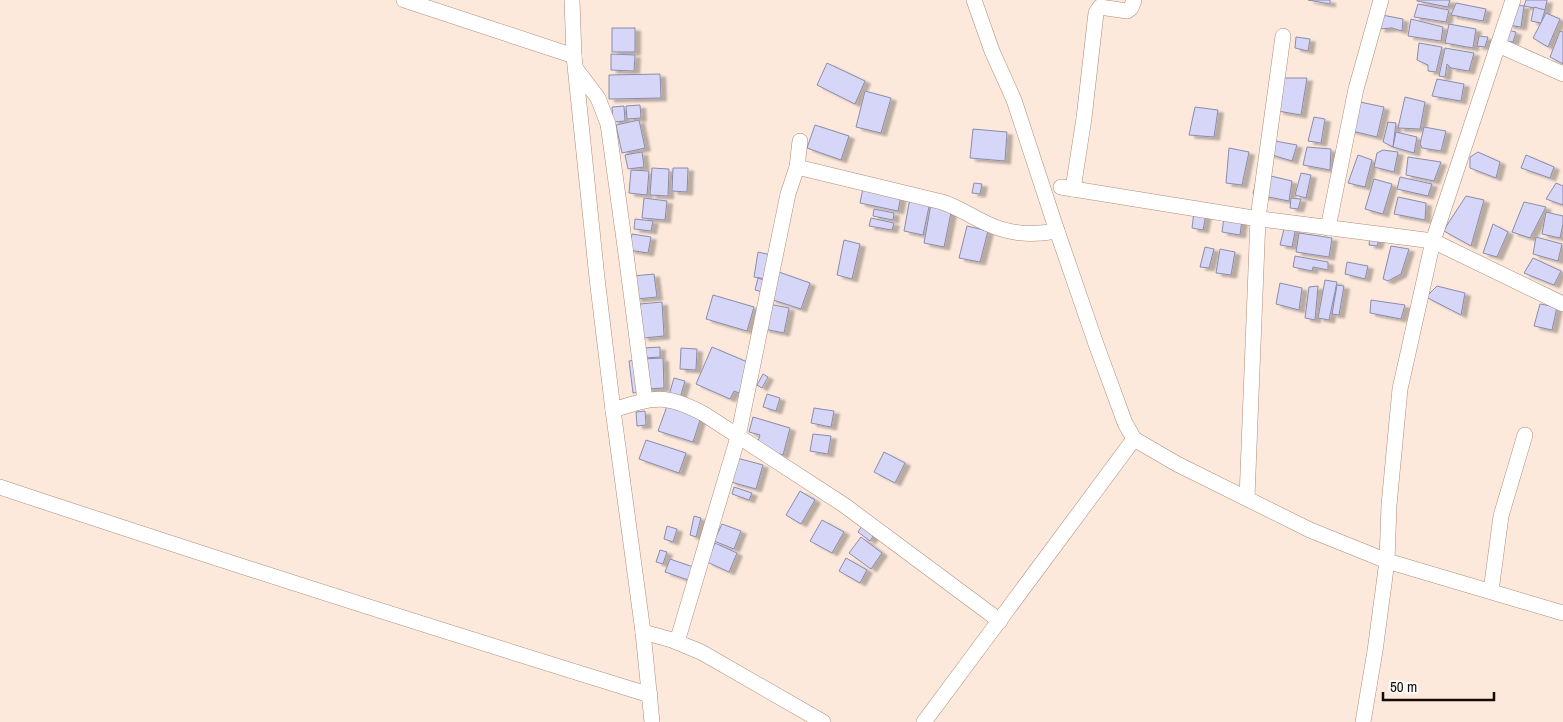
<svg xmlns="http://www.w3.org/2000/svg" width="1563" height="722" font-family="'Archivo Narrow',sans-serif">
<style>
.building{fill:#d5d6f8;stroke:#8b8cab;filter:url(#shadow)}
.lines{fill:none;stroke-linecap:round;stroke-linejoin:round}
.minor-casing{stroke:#ab8d78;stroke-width:16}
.minor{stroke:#fff;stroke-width:15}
</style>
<defs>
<filter id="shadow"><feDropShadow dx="5.5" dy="3" stdDeviation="1" flood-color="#0004"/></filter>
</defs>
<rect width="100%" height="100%" fill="#fde9dc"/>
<g class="building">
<polygon points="1308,0 1330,0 1330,4"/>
<polygon points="1417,0 1450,0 1448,7 1417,1"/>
<polygon points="1526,0 1547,0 1545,10 1524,6"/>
<polygon points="1456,3 1486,9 1483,21 1451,15"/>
<polygon points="1418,4 1449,10 1446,22 1414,17"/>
<polygon points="1511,4 1524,6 1521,27 1508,25"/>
<polygon points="1534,7 1545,10 1541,23 1531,21"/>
<polygon points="1546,13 1560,19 1548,47 1533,38"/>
<polygon points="1382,15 1403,19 1402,31 1392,28 1379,29"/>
<polygon points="1411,19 1443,27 1441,41 1408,36"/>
<polygon points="1449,24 1476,29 1473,48 1445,43"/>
<rect x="612" y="28" width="23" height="24"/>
<polygon points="1507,30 1516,32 1513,42 1505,41"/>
<polygon points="1560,31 1563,32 1563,64 1550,57"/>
<polygon points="1479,36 1488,37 1485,47 1477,46"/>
<polygon points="1296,37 1310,39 1308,51 1295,48"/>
<polygon points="1419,43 1442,47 1436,72 1428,71 1428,65 1417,60"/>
<polygon points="1445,48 1474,53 1469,71 1451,68 1447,64 1445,77 1439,76"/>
<polygon points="611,54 635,55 634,71 611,70"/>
<polygon points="827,63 865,81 855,104 817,85"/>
<polygon points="660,74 661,98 609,99 609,75"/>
<polygon points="1284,78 1307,78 1301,115 1278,111"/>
<polygon points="1437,79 1464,84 1461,101 1432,96"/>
<polygon points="865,91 891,98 881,133 856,127"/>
<polygon points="1405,97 1425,102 1420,129 1398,128"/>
<polygon points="1355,101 1384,107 1377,137 1348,130"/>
<polygon points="640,105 641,118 627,119 626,106"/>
<polygon points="624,106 625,121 613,122 612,107"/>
<polygon points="1195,107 1218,110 1214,137 1189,135"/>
<polygon points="1314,117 1325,119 1321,143 1308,141"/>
<polygon points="639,120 645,148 622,153 616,125"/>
<polygon points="1388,122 1396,123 1393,147 1383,142"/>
<polygon points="815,125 849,136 841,160 807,148"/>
<polygon points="1424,127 1446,131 1441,151 1422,148 1420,144"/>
<polygon points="973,129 1007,132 1005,161 970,158"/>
<polygon points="1396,132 1417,137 1414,153 1393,147"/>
<polygon points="1264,139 1297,145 1292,161 1262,152"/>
<polygon points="1307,147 1331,149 1330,170 1303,165"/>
<polygon points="1229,148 1249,152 1242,185 1226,183"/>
<polygon points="1383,150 1398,152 1394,172 1374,167 1377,153"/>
<polygon points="642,152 644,167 628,169 625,155"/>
<polygon points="1478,152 1500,162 1496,178 1470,168 1470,157"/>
<polygon points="1358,155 1372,160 1365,187 1348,183"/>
<polygon points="1526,155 1554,167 1550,178 1521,168"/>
<polygon points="1408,157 1441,162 1434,181 1406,175"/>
<polygon points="652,168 669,169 668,196 650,195"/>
<polygon points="673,168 688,168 687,192 672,191"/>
<polygon points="631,170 649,171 647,195 629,193"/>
<polygon points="1258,173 1292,181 1289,201 1253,194"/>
<polygon points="1301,173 1311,175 1306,198 1295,195"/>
<polygon points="1400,177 1432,184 1428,196 1397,189"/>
<polygon points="1374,179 1392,184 1383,214 1365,209"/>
<polygon points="974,183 982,184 980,194 972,193"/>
<polygon points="1556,183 1563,186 1563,205 1546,199"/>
<polygon points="863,188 901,196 898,211 860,203"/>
<polygon points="1466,196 1484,200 1471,246 1444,231 1447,225"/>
<polygon points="1398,197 1426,203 1425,220 1394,214"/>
<polygon points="644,198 667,201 665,220 642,218"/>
<polygon points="910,198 930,202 923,235 904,231"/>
<polygon points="1291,198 1301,199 1298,209 1290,208"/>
<polygon points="1524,202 1546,207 1530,238 1512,232"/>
<polygon points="1195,203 1208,204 1203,230 1192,228"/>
<polygon points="931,204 952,208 944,247 924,243"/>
<polygon points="874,209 894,213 893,220 873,216"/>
<polygon points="1225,209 1243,212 1240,235 1222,232"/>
<polygon points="1546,212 1563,216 1563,224 1560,238 1542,234"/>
<polygon points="871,218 894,223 892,230 869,226"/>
<polygon points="635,219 653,221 651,231 634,229"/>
<polygon points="1493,224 1508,232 1497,257 1483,253"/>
<polygon points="1285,225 1296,227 1292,247 1280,245"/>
<polygon points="967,226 988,231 980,262 959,258"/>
<polygon points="1299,233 1332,238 1329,257 1296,252"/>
<polygon points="632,234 651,237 648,253 629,250"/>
<polygon points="1370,235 1380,236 1377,246 1369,245"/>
<polygon points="1536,237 1562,244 1558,261 1533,254"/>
<polygon points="844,240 860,244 852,279 837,275"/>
<polygon points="1391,246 1409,249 1401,274 1388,281 1383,279"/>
<polygon points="1205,247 1214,249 1209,268 1200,267"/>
<polygon points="1220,249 1235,252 1231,275 1216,273"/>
<polygon points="758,252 771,255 766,279 754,277"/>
<polygon points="1295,256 1328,262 1328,270 1313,267 1312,271 1293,267"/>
<polygon points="1533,258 1561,271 1554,285 1524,273"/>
<polygon points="1347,262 1368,266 1365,279 1345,274"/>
<polygon points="779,272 810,283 801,309 770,299"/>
<polygon points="654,274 657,297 636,299 633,276"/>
<polygon points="758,278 766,281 763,292 755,290"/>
<polygon points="1325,280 1337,282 1329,320 1318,318"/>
<polygon points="1280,283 1302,288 1299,310 1276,304"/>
<polygon points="1337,285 1344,286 1339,315 1332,314"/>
<polygon points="1318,286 1315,320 1305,318 1309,287"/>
<polygon points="1437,286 1465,293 1461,315 1426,297"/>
<polygon points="713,295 754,307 747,331 706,319"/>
<polygon points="1371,300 1405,305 1401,319 1370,313"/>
<polygon points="662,302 664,336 643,338 640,304"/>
<polygon points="769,304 789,308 784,333 764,329"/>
<polygon points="1540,304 1557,307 1552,330 1534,326"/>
<polygon points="660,347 660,357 644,358 643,348"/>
<polygon points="712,347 752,364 739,393 734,391 730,399 696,384"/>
<polygon points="681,348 697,349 696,370 680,369"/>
<polygon points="663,358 664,388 644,389 642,359"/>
<polygon points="636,360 640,392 633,393 629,361"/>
<polygon points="763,374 768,377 762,388 757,385"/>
<polygon points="674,378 685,381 680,398 669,395"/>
<polygon points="767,394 780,398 776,411 763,407"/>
<polygon points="667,406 701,417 693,442 658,431"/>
<polygon points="814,408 834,411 831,427 811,423"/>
<polygon points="645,411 646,425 637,426 636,412"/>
<polygon points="753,417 790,428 783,455 756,447 760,435 749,432"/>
<polygon points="813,434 831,436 828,454 810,451"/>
<polygon points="646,440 686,453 679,473 639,459"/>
<polygon points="884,452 905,463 895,483 874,472"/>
<polygon points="737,458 763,465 756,489 731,482"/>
<polygon points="734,487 752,493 749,500 732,494"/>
<polygon points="800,491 815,500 801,524 786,515"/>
<polygon points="694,516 701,518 696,537 690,535"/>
<polygon points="822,520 844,532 832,553 810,541"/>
<polygon points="722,524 741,531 734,549 714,541"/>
<polygon points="667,526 677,529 673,542 664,539"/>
<polygon points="862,526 874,535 870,541 858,532"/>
<polygon points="861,537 882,553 871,569 849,553"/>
<polygon points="715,543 737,553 729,572 707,562"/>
<polygon points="660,550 667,552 663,564 656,562"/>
<polygon points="846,558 867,570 860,583 839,571"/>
<polygon points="670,559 696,568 691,581 665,572"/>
</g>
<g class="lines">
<g class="minor-casing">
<g id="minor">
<polyline points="404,0 574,56"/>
<polyline points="572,0 574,56 597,278 613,410 643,632 652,722"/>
<polyline points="974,0 992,51 1014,100 1055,225 1096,344 1125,423 1134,439 1177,464 1310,530 1387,561 1563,613"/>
<polyline points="1498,45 1563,74"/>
<polyline points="576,69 598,98 608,124 626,254 645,400"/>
<path d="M797 167 942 202C958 207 972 217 988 224 1012 235 1032 235 1057 231"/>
<polyline points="1061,187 1253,218 1433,241 1563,304"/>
<polyline points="1073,189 1084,118 1096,13 1100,7 1127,11 1131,8 1134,0"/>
<polyline points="1328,228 1356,89 1381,0"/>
<path d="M613 410C654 397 665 393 704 414L844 505 1000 621"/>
<path d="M0 487C216 559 433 628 650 695"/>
<polyline points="1247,498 1258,218 1283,36"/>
<polyline points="1491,591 1501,516 1525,435"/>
<polyline points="643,632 672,640 701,652 823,722"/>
<polyline points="677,642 738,437 788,194 797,167 800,141"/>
<polyline points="924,722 1134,439"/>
<polyline points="1363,722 1375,651 1387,561 1389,505 1400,389 1433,241 1513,0"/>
</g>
</g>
<use href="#minor" class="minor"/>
</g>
<path d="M1383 692v8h111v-8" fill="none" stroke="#160c05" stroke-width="2.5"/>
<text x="1390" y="692" font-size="15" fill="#160c05" stroke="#fafafa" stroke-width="4" paint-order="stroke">50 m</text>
</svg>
